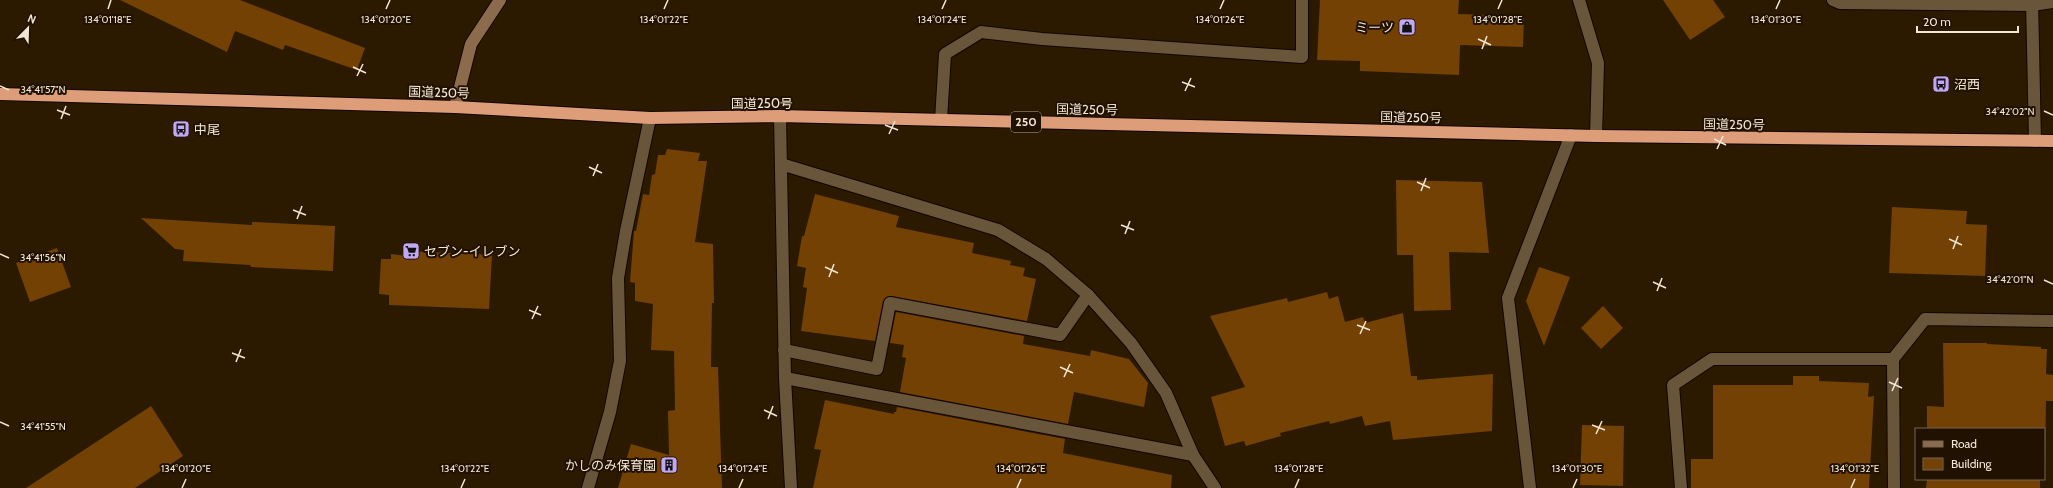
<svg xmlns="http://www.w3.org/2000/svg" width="2053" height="488" font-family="Cabin,'Noto Sans JP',sans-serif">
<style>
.building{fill:#724103}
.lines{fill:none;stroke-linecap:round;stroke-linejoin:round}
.lane-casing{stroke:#130500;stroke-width:14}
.street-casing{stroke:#130500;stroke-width:14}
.secondary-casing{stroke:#130500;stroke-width:14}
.highway-casing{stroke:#130500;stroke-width:14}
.lane{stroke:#69563a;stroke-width:12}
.street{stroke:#69563a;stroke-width:12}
.secondary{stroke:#8c6b4d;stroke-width:12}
.highway{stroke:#dd9d79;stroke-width:12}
.ticks{fill:none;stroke:#f2e7d7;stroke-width:1.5}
.labels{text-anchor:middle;stroke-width:4;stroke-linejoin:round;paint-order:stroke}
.shield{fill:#211100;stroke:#b3a796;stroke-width:1}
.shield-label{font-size:12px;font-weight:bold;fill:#f2e7d7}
.poi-label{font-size:13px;fill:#f2e7d7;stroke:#211100;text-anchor:start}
.street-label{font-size:13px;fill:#f2e7d7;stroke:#211100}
.ticks-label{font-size:10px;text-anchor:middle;fill:#f2e7d7;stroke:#211100;stroke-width:4;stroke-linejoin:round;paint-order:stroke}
</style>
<rect width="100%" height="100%" fill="#2b1a00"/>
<g class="building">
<polygon points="120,0 240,0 365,48 357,70 285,45 283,50 235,31 227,52"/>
<polygon points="1320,0 1459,0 1458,14 1524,16 1523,47 1460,45 1459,75 1360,71 1360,61 1317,60"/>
<polygon points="1663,0 1713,0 1725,17 1690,40"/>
<polygon points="667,149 700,153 698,161 707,161 695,242 713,244 714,303 712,303 711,367 718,367 722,488 618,488 631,444 669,455 668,411 675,410 674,351 651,350 653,304 635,301 635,283 630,282 634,231 636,231 643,194 649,195 652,175 655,174 658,155 665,155"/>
<polygon points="1396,180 1482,182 1489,253 1449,252 1451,310 1414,311 1413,255 1397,255"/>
<polygon points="815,194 899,216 896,227 974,243 972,253 1011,261 1010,265 1025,268 1023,276 1036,279 1027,321 891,296 885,298 883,301 875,341 801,331 807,288 803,287 806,268 797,266 802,236 804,236"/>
<polygon points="1892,207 1967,211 1966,224 1987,225 1985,276 1889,273"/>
<polygon points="141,218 252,225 252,222 335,226 333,271 251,267 250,265 183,261 184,250 175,249"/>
<polygon points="57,248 71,287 30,302 16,263"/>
<polygon points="406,251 492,255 489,309 389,305 389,295 379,294 381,259 391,259 391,254 406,256"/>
<polygon points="1539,267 1570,277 1544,346 1526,301"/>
<polygon points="1327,292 1329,299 1338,296 1345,322 1363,317 1365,323 1403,313 1411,376 1417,376 1417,380 1493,374 1492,431 1393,440 1390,421 1365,426 1362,416 1330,424 1329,421 1280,433 1281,436 1246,446 1244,441 1225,446 1211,397 1245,387 1210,316 1287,298 1288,302"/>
<polygon points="1603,306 1623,328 1601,349 1581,328"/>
<polygon points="896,312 1024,336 1023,344 1090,356 1091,350 1129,359 1148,383 1144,407 1074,392 1068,424 900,392 906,358 902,357 904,345 890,343"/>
<polygon points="1943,343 1987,343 1987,344 2041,347 2041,349 2047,349 2046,374 2053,375 2053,401 2046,401 2045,466 2044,429 1927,429 1927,406 1944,407"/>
<polygon points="1793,376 1819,376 1819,381 1869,383 1868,397 1874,396 1869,488 1691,488 1691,459 1713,459 1713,385 1793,385"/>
<polygon points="825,400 894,414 894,412 896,412 897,407 1065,439 1063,453 1172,475 1171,488 813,488 821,450 814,449"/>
<polygon points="151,406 183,456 135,488 26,488"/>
<polygon points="1582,425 1624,426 1623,486 1580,485"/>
<polygon points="1927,479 2040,479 2040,488 1926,488"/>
</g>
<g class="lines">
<g class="lane-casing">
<g id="lane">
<polyline points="1833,0 1840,3 2032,5 2053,2"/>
<polyline points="2032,0 2035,141"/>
<polyline points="941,120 945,54 981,32 1042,39 1302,57 1302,0"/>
</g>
</g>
<g class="street-casing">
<g id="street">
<polyline points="1579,0 1598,63 1596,136"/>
<polyline points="780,116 785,378 791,488"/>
<polyline points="781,164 998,230 1046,259 1088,295 1131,343 1166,393 1193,455 1215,488"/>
<polyline points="784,350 877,369 890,303 1060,335 1088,295"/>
<polyline points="1893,359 1894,488"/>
<polyline points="785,378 1193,455"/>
<polyline points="588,488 610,412 620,361 618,278 626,231 650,118"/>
<polyline points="1530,488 1508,298 1571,135"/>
<polyline points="1681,488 1673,385 1712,359 1893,359 1925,319 2053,321"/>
</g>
</g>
<g class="secondary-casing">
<polyline id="secondary" points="455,107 471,44 500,0"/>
</g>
<g class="highway-casing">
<polyline id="highway" points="0,94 455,107 650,118 780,116 1596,136 2053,141"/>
</g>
<use href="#lane" class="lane"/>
<use href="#street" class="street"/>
<use href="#secondary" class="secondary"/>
<use href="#highway" class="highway"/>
</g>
<path class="ticks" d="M108 9 111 0M386 9 390 0M664 9 668 0M942 9 946 0M1220 9 1224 0M1498 9 1502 0M1776 9 1780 0M1478 39 1491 45M1482 49 1487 36M353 67 366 73M357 76 363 64M1182 82 1195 87M0 86 9 90M1185 91 1191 78M57 110 70 115M2044 111 2053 115M61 119 66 106M885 125 898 130M889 134 895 121M1714 139 1726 145M1717 149 1723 136M589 167 602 173M593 176 598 164M1417 182 1430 188M1421 191 1426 178M293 210 306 215M297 219 302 206M1121 225 1134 230M1125 234 1130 221M1949 239 1962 245M1953 249 1958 236M0 254 9 258M825 267 838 273M829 277 834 264M2044 280 2053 284M1653 282 1666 288M1657 291 1662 278M529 310 541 315M532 319 538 306M1357 325 1370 330M1360 334 1366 321M232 353 245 358M236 362 241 349M1060 367 1073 373M1064 377 1070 364M1889 382 1902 388M1892 391 1898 378M764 410 777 416M768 419 773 406M0 422 9 426M1592 425 1605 430M1596 434 1602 421M182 488 186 479M461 488 465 479M739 488 743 479M1017 488 1021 479M1295 488 1299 479M1573 488 1577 479M1851 488 1855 479"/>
<defs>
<g id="shop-square" transform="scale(0.9)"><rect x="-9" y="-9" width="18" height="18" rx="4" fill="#c2a8f2" stroke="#211100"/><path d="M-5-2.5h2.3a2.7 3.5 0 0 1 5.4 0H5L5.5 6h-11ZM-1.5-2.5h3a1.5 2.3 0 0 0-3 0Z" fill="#111"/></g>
<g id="bus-square" transform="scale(0.9)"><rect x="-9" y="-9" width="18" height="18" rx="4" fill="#c2a8f2" stroke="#211100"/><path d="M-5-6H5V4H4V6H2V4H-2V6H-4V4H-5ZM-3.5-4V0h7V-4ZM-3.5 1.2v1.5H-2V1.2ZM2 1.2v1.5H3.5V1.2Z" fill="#111"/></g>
<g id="supermarket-square" transform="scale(0.9)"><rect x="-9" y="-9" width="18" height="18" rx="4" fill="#c2a8f2" stroke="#211100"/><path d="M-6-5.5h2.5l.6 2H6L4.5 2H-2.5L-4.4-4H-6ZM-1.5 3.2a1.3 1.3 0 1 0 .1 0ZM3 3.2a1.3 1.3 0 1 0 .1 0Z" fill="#111"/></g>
<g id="building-square" transform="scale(0.9)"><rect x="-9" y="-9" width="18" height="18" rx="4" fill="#c2a8f2" stroke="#211100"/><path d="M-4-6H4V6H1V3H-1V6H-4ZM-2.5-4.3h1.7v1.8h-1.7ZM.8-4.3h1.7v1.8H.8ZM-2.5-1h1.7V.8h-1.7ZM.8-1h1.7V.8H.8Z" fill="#111"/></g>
</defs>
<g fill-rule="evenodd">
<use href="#shop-square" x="1407" y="27"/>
<use href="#bus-square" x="1941" y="84"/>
<use href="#bus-square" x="181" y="129"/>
<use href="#supermarket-square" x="411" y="251"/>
<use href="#building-square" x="669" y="465"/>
</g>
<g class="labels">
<rect class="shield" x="1011" y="112" width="30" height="20" rx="3"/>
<g class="shield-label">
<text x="1026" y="126">250</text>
</g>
<g class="poi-label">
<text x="1394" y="32" text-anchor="end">ミーツ</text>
<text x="1954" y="89">沼西</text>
<text x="194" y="134">中尾</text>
<text x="424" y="256">セブン-イレブン</text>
<text x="656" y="470" text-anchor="end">かしのみ保育園</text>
</g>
<g class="street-label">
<text transform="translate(439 92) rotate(2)" y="5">国道250号</text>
<text x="762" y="108">国道250号</text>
<text transform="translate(1087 109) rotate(1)" y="5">国道250号</text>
<text transform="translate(1411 117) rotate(1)" y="5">国道250号</text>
<text transform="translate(1734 124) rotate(1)" y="5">国道250号</text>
</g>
</g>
<g class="ticks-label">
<text x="386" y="23">134°01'20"E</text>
<text x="664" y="23">134°01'22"E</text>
<text x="942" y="23">134°01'24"E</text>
<text x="1220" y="23">134°01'26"E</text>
<text x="1498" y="23">134°01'28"E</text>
<text x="1776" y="23">134°01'30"E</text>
<text x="108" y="23">134°01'18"E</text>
<text x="43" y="93">34°41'57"N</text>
<text x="2010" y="115">34°42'02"N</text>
<text x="43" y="261">34°41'56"N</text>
<text x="2010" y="283">34°42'01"N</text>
<text x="43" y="430">34°41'55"N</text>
<text x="186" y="472">134°01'20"E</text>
<text x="465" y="472">134°01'22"E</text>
<text x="743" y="472">134°01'24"E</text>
<text x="1021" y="472">134°01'26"E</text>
<text x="1299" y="472">134°01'28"E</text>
<text x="1577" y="472">134°01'30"E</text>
<text x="1855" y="472">134°01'32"E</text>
</g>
<rect x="1915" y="428" width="130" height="52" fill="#211100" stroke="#756756"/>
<rect x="1923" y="441" width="20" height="6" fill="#8c6b4d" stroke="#756756"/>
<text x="1951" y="448" font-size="12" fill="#f2e7d7">Road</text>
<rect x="1923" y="458" width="20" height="12" fill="#724103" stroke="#756756"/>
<text x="1951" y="468" font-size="12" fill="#f2e7d7">Building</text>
<g transform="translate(28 28) rotate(23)" stroke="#211100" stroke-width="3" paint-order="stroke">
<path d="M0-3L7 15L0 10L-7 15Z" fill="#f2e7d7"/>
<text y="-6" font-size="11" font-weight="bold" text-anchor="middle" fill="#f2e7d7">N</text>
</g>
<path d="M1917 26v6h101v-6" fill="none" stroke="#f2e7d7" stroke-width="2"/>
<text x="1923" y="26" font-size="12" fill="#f2e7d7" stroke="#211100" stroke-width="3" paint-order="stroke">20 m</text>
</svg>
